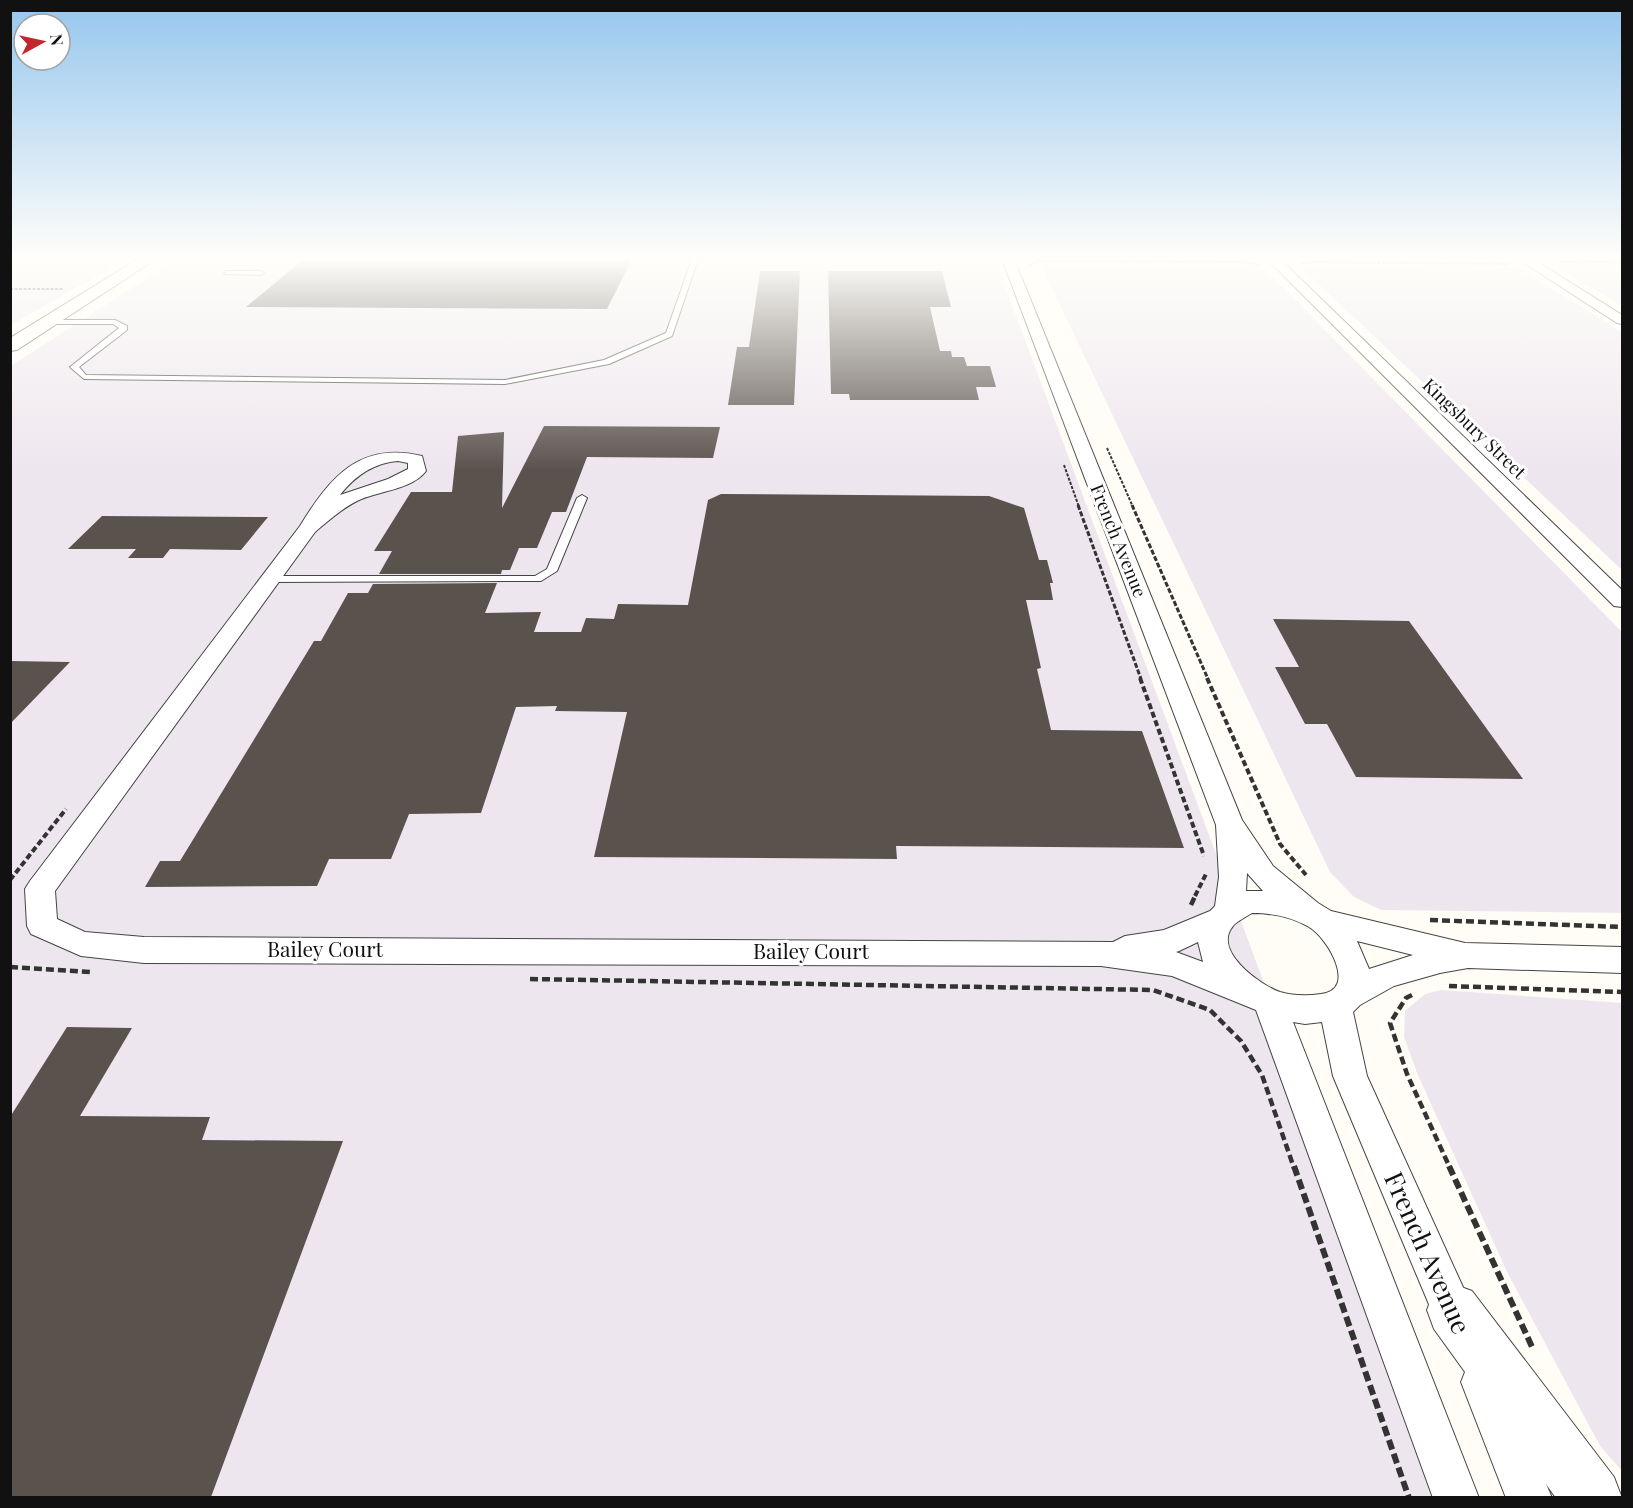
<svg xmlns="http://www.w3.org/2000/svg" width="1633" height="1508" font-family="'Playfair Display',serif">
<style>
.industrial{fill:#eee6ef}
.building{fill:#5a524d}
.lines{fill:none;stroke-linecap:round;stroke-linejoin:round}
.service-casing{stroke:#444;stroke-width:2}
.minor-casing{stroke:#444;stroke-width:2}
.tertiary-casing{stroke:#444;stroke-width:2}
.path-far4{stroke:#333;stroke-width:2;stroke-dasharray:3 1.5;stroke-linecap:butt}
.path-far3{stroke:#333;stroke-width:3;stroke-dasharray:5 2;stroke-linecap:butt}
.path-far2{stroke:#333;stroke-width:4;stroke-dasharray:6 3;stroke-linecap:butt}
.path-far1{stroke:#333;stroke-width:4.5;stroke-dasharray:8 4;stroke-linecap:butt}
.path{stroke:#333;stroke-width:6;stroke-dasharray:10 4.5;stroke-linecap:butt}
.service{fill:#fff;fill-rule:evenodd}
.minor{fill:#fff;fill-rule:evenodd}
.tertiary{fill:#fff;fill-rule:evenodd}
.labels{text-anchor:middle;stroke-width:6;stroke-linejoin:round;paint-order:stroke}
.far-street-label{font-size:18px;fill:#111;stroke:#fff}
.street-label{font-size:21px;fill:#111;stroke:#fff}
.near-street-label{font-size:26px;fill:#111;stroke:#fff}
</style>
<rect width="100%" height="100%" fill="#fffdf5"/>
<g class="industrial">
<polygon points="11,259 126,259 11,325"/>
<polygon points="177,259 995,259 1455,1497 11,1498 11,366"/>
<polygon points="1571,263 1622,263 1622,306 1558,268 1561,265"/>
<polygon points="1041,265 1248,265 1267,271 1622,632 1622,913 1381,910 1354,897 1330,872"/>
<polygon points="1320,265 1498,265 1519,269 1622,332 1622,570 1307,273 1305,268"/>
<polygon points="1441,990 1622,1003 1622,1471 1600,1446 1507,1272 1417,1073 1404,1037 1405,1011 1425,994"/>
</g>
<g class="building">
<polygon points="304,259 632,259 607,309 246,307"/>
<polygon points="760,271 800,271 794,405 728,405 737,347 749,347"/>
<polygon points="828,271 942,271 951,307 930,307 940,351 951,351 952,357 964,357 967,366 990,366 996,387 976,387 979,400 850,400 849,394 831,394"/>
<polygon points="544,426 720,427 713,458 587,457 566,512 552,512 537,548 519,548 510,570 502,570 501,574 379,574 392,551 374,551 411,492 452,492 458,436 504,432 502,508"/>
<polygon points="721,494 989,496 1024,508 1039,560 1047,560 1053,583 1050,583 1053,600 1026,600 1041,668 1037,669 1051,730 1142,731 1184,848 896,846 897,859 594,857 627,712 555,711 557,706 516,707 481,813 409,814 391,859 329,859 317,886 145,887 160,861 180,861 314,641 321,641 348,593 368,593 373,584 497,583 485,613 541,612 534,632 581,632 586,618 614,619 618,604 688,605 708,500"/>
<polygon points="102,516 268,517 241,550 170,549 163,558 128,558 136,549 68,549"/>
<polygon points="1273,619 1409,621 1523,779 1356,777 1327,724 1305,724 1275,667 1299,667"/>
<polygon points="10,661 70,662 10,724"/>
<polygon points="67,1027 132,1028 80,1116 210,1117 202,1140 343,1141 211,1497 10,1497 10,1117"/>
</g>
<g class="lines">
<g class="service-casing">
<g id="service">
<polygon points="692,259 698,259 672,336 609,364 505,384 84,379 70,367 119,328 113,324 49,324 45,322 49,320 115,320 127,326 127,330 79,367 86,375 505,380 604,360 666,333"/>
<polygon points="226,271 261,271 264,273 261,275 224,274"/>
<polygon points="582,495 587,498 557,571 541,581 270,582 265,579 270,576 535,576 547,569 577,498"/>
</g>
</g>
<g class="minor-casing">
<g id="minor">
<path d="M1002 259H1014L1242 820 1273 866 1318 903 1331 911 1465 943 1622 947V973L1468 968 1440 973 1394 986 1360 1005 1353 1012 1367 1076 1477 1318 1471 1333 1456 1339 1441 1333 1333 1076 1322 1022 1305 1024 1293 1022 1479 1498H1433L1256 1010 1172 976 1101 966 144 963 81 956 31 934 27 926 25 889 30 881 300 526C330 477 360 441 422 456L426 471C412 490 377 491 357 501 341 509 328 521 315 532L55 891 57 919 85 932 144 937 1113 942 1125 936 1164 930 1210 911 1215 906 1219 877 1216 825ZM398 461 408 463V469L388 479 340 495C355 476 373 463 398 461ZM1247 873 1263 891H1246ZM1252 913C1272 913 1292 917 1309 927 1328 938 1358 990 1321 994 1307 996 1294 996 1280 992 1260 985 1212 951 1233 926 1237 921 1246 917 1252 913ZM1357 941 1413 955 1369 969ZM1198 942 1203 962 1176 952 1179 951Z"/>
<polygon points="1267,259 1280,259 1622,590 1622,607 1614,606"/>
<polygon points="1518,259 1533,259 1622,315 1622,324 1617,323"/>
<polygon points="1482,1361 1497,1367 1552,1498 1506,1498 1461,1382 1467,1367"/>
</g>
</g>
<g class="tertiary-casing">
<g id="tertiary">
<polygon points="138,259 156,259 17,350 10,351 10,338"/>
<polygon points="1453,1284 1472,1291 1614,1477 1622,1498 1556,1498 1434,1329 1427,1310 1434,1291"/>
</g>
</g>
<g class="path-far4">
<polyline points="1560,262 1622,262"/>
<polyline points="1301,264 1313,262 1509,264"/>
<polyline points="1029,266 1038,261 1243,262 1259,265"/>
<polyline points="10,289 64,289"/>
<polyline points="1107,448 1133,507"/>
<polyline points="1064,465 1079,507"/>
</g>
<g class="path-far3">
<polyline points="1078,505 1141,679"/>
<polyline points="1132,505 1208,679"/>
</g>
<g class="path-far2">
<polyline points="1140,678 1204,856"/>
<polyline points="1207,678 1280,844 1306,875"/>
<polyline points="10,880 66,809"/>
<polyline points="1195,896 1206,874"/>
</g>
<g class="path-far1">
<polyline points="1191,905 1196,894"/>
<polyline points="1430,920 1622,927"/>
<polyline points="10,967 90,972"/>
<polyline points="530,979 1153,990 1210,1010 1241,1041 1262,1075 1294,1168"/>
<polyline points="1449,986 1622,992"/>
<polyline points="1412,995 1406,998 1390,1023 1407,1074 1450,1168"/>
</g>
<g class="path">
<polyline points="1294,1166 1409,1498"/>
<polyline points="1449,1166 1533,1349"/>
</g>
<use href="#service" class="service"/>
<use href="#minor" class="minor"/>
<use href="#tertiary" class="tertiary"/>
</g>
<linearGradient id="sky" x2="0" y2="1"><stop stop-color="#95c6ee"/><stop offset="0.55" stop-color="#fffefa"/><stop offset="1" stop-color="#fffefa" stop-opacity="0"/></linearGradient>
<rect width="1633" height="470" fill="url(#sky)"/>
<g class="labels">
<g class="far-street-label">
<text transform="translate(1474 429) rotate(44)" y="6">Kingsbury Street</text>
<text transform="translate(1118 541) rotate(68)" y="6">French Avenue</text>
</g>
<g class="street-label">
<text x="325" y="957">Bailey Court</text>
<text x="811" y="959">Bailey Court</text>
</g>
<g class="near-street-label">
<text transform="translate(1427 1253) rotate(66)" y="9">French Avenue</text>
</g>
</g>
<rect width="1633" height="1508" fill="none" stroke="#111111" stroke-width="24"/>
<g transform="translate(42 42) rotate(82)"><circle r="28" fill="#ffffff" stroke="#a0a0a0" stroke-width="1.5"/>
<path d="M0-4.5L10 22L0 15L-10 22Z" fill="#c4262e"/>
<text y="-9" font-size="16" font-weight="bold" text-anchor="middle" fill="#111111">N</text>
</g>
</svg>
